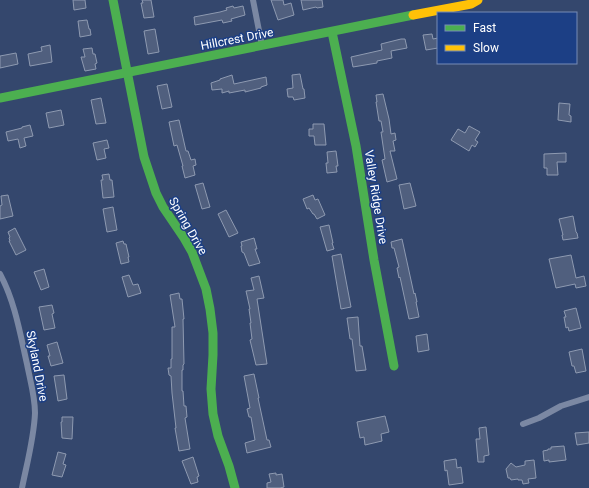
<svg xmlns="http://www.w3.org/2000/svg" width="589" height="488" font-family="Roboto,sans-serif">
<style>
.building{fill:#505f7e;stroke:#8e9ab1}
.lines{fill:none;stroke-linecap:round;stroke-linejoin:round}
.street{stroke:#7b88a3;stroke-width:6}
.fast{stroke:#4caf50;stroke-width:9}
.slow{stroke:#ffc107;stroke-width:9}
.labels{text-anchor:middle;stroke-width:3;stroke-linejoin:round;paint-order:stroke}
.street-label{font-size:12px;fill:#fff;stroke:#1c3f85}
</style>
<rect width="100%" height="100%" fill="#34476d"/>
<g class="building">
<polygon points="73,0 85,0 86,8 74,10"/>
<polygon points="142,0 151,0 154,17 144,18 141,3 143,3"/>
<polygon points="271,0 283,0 284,5 291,3 294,15 278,20"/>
<polygon points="301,0 322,0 323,7 317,8 316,7 303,10"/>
<polygon points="233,6 234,8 243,6 245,15 231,19 232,21 223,23 222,20 195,25 194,17 220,12 227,10 226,8"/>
<polygon points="87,20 89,29 90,29 91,35 80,37 78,21"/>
<polygon points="155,29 159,52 148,54 144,31"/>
<polygon points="432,34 433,39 438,38 438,48 426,50 423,35"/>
<polygon points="401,39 405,39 407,48 391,51 392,58 377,61 377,63 353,67 351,57 382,50 381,44"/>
<polygon points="50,45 52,62 30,66 28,54 42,51 41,47"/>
<polygon points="92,48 93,54 95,54 97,63 95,64 96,69 85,71 81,57 85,57 83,49"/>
<polygon points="16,53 18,64 0,68 0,56"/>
<polygon points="300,74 303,89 304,89 305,98 294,100 293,97 288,97 287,89 293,88 292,75"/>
<polygon points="232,75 234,84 266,77 267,85 261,87 261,88 245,92 245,90 229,93 229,91 222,93 222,89 212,90 211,83 220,80 220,79"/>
<polygon points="167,84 172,107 162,109 157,86"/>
<polygon points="383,94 389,119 391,134 395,133 396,140 393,141 395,151 390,151 397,179 387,182 382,160 385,159 381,132 383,132 381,121 379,121 376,102 377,102 376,95"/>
<polygon points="101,98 106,123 96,124 91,100"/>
<polygon points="559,103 570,104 569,115 571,116 571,122 558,120"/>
<polygon points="61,110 64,125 49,128 46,113"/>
<polygon points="179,120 186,151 188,151 191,160 195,159 196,165 193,166 195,175 185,178 182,166 183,166 177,145 174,146 169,122"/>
<polygon points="313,124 324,124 326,145 315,145 314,136 309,136 309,129 313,129"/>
<polygon points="30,125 33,136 24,138 26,146 20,148 18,139 8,141 6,132 22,128 22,127"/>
<polygon points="469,126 480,132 475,140 478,142 475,147 472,145 469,151 451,140 458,129 465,133"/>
<polygon points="107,140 109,148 104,149 106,158 97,160 93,143"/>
<polygon points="336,151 338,166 336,166 337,172 327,173 326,163 328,163 327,152"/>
<polygon points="566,153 566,162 557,162 558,175 547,175 547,168 544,168 544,154"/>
<polygon points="109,174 110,180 112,180 114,197 103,198 101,180 103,180 102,175"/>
<polygon points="203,183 210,207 202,209 195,185"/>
<polygon points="410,183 416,206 404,209 399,185"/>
<polygon points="8,195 13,216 0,219 0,206 2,205 1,196"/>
<polygon points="313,195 315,200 318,199 325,215 317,219 314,214 313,214 309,208 307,209 303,199"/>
<polygon points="113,207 117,230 107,232 103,209"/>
<polygon points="226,210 238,233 229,237 218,214"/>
<polygon points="573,216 576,232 577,233 578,238 563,240 562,235 563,235 559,219"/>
<polygon points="329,225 333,243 332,243 334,249 327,251 320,227"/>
<polygon points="15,228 26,250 16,255 9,241 10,241 9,238 10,237 8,232"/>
<polygon points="254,238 257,249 255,249 260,263 249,266 244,253 242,252 241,246 242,246 241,242"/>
<polygon points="402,239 414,294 415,293 417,302 416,302 419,317 409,319 400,277 399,278 397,268 399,267 394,248 392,248 391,242"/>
<polygon points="123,241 124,244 126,244 129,257 128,257 129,262 121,264 116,243"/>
<polygon points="341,254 351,307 341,309 332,256"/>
<polygon points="571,255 576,278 584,276 586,286 576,288 575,284 556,288 549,259"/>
<polygon points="44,269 49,287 41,290 34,272"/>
<polygon points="129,275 133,285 138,284 141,293 128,297 122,277"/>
<polygon points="259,276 264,298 257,299 267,364 256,365 250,340 252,339 250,323 251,323 249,309 250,309 246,291 254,290 251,278"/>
<polygon points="179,293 180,299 182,299 184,319 183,319 184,364 183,365 183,370 182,370 182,391 183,391 184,406 186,406 187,417 185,418 190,449 179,451 175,428 176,428 172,393 171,376 169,375 168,368 171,368 171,359 172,359 172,327 175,327 170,295"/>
<polygon points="52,305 54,313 52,314 55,328 44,330 39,307"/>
<polygon points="576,308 581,328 569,331 568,327 566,328 564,317 566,317 564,311"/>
<polygon points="358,317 360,346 362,346 366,370 356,371 352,339 350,339 347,318"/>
<polygon points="427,334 429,350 418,352 416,336"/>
<polygon points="57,342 63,363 51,366 48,356 50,356 47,345"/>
<polygon points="582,349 586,371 576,373 574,366 572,366 569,352"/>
<polygon points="254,374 259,398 258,398 267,440 269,440 271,447 247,453 245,443 255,440 251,417 249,417 247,409 250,408 244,376"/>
<polygon points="64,375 67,399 58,401 54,376"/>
<polygon points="385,416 389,432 381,434 382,441 365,445 364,437 360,438 357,422"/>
<polygon points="62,417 73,417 72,439 62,438 61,422 62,422"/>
<polygon points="486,427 489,455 484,456 484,462 478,462 476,439 480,439 479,428"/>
<polygon points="589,432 589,443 577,445 575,433"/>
<polygon points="564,446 566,460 549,462 549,460 544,461 543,451 548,450 548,449 551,449 551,447"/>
<polygon points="58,452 66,454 63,464 66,465 62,477 52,475"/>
<polygon points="193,457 199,476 197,477 198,482 191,484 182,461"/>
<polygon points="456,459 457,468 461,467 463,483 449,485 447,470 445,471 444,461"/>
<polygon points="534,460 536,478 528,479 529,483 523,484 522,480 518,480 518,479 511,480 510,478 508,478 506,469 511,463 516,467 525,465 525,461"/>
<polygon points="276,473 276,475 282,474 284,487 280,488 267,488 267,483 271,482 269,474"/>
</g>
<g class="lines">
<g class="street">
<polyline points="253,0 262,46"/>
<path d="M0 274C15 302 20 333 27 364 30 380 35 396 35 413 34 438 27 463 22 488"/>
<polyline points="523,424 539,418 561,406 589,397"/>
</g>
<g class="fast">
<polyline points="113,0 144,157 156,193 163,207 184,238 192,252 206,289 210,309 213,333 213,355 211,389 213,414 218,436 229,466 235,488"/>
<polyline points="332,32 356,146 374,260 394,366"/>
<polyline points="0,98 413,15"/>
</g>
<polyline class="slow" points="413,15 471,4 478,0"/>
</g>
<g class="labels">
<g class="street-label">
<text transform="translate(237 39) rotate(-11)" y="4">Hillcrest Drive</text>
<text transform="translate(376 197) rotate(81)" y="4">Valley Ridge Drive</text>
<text transform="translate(188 226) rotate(60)" y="4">Spring Drive</text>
<text transform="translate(37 366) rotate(79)" y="4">Skyland Drive</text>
</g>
</g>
<rect x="437" y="12" width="140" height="52" fill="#1c3f85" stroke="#778cb6"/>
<rect x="445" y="25" width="20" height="6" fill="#4caf50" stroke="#778cb6"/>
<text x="473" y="32" font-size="12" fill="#ffffff">Fast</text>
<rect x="445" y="45" width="20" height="6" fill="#ffc107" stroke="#778cb6"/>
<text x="473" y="52" font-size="12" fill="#ffffff">Slow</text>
</svg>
